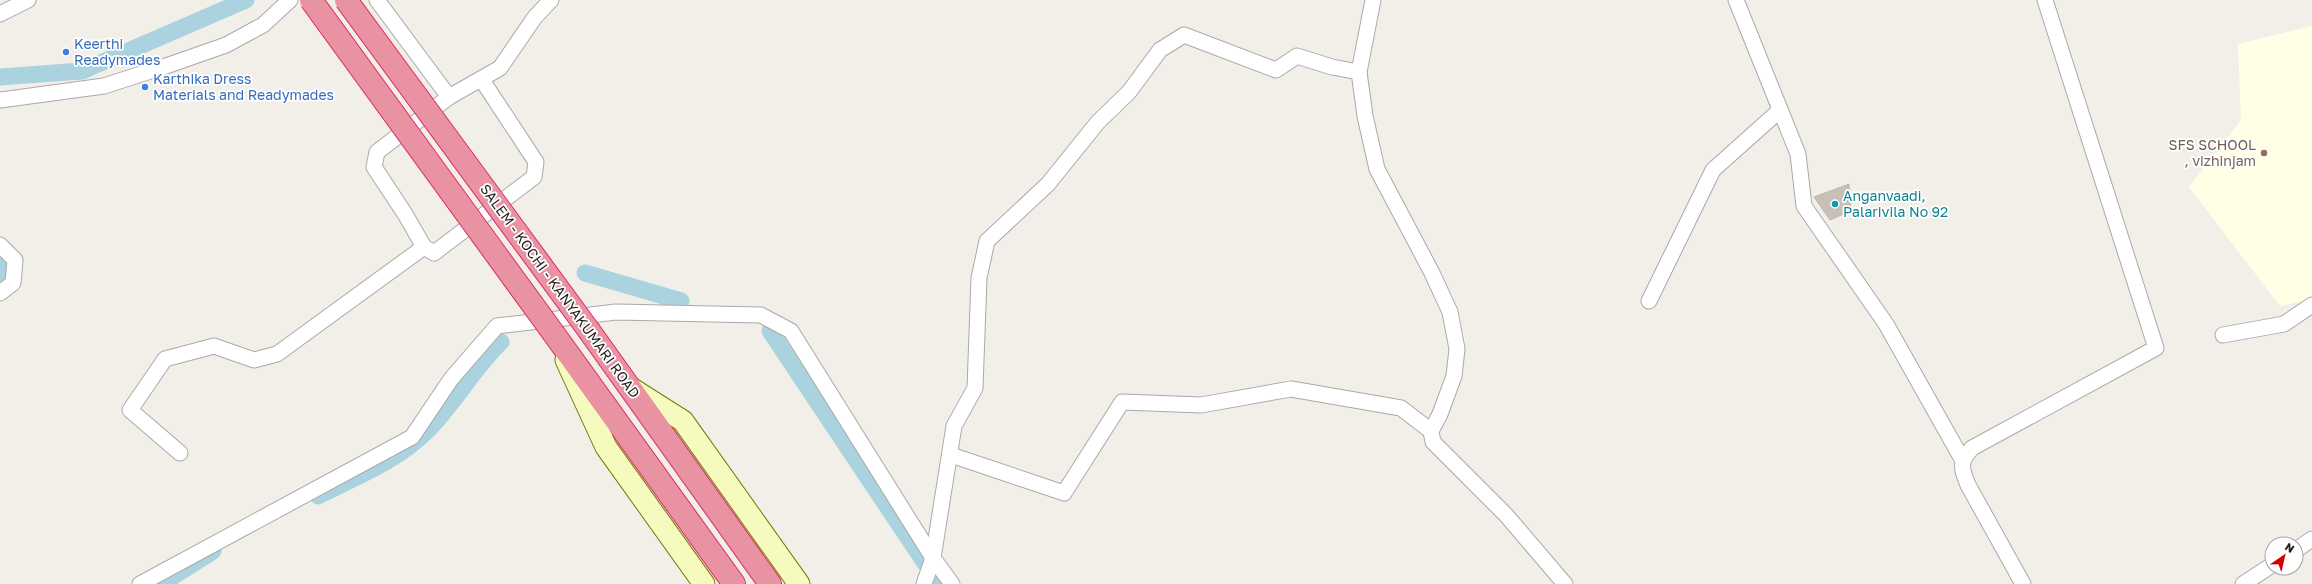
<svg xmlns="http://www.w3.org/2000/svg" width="2312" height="584" font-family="'Golos Text',sans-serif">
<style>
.education{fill:#ffffe5}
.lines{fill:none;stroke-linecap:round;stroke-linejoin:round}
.canal{stroke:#aad3df;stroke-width:17}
.building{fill:#c7bfb8;stroke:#c4b6ab}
.street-casing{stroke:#a9a9a9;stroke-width:17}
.secondary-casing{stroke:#707d05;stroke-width:23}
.highway-casing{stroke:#dc2a67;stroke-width:24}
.street{stroke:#fff;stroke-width:15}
.secondary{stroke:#f7fabf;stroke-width:21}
.highway{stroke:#e892a2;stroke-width:22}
.highway-bridge-casing{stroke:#dc2a67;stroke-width:24;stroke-linecap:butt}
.highway-bridge{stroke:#e892a2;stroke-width:22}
.shop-dot{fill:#3f7fe0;stroke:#fff;stroke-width:1.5}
.education-dot{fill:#8d6e63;stroke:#fff;stroke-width:1.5}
.culture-dot{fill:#0f9aa8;stroke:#fff;stroke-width:1.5}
.labels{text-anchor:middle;stroke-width:3.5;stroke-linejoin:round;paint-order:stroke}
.shop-label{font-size:14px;fill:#366cbe;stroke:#fff;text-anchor:start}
.education-label{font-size:14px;fill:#785e54;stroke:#fff;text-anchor:end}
.culture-label{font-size:14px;fill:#0d838f;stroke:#fff;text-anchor:start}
.street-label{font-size:14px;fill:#222;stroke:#fff}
</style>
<rect width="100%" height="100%" fill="#f2efe9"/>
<polygon class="education" points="2312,26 2312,299 2280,306 2189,187 2241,120 2238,44"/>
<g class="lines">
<g class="canal">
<polyline points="0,77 82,71 246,0"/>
<polyline points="0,250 3,252 4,272 0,274"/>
<polyline points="585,273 681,301"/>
<polyline points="770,331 939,584"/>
<path d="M318 496C356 477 397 461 427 431 454 404 473 369 501 342"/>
<polyline points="161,584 213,551"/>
</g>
</g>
<polygon class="building" points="1849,184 1851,211 1830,220 1814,197"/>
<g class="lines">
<g class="street-casing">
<g id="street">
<polyline points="1373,0 1359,72 1365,116 1377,169 1432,273 1450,312 1457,349 1454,376 1440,414 1431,431 1433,442 1506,515 1565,584"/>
<polyline points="1736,0 1798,154 1804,206 1886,324 1962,459"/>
<polyline points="0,14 28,0"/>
<polyline points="449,97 500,68 535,17 551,0"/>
<polyline points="0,100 104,86 166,66 226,45 263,25 290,0"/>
<polyline points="0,245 15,260 13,283 0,293"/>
<polyline points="424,247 434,253 534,177 536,162 482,80"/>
<polyline points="1649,301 1713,170 1780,110"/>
<polyline points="2223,335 2284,324 2312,305"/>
<polyline points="180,453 130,410 165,359 214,346 254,360 277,354 424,247 405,214 374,167 377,152 449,97 377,0"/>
<polyline points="951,455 1064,493 1122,402 1201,405 1291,389 1401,408 1431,431"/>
<polyline points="2296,550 2312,539"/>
<polyline points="140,584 412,437 451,379 497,326 616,312 761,315 791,331 933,558 952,584"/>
<polyline points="924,584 933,558 954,426 975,388 979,278 987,241 1048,184 1098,122 1129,92 1160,50 1184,35 1276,70 1297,56 1332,67 1359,72"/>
<path d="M2023 584 1968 485C1961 467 1959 463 1972 448L2156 348 2045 0"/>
<polyline points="2243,584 2272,565"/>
</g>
</g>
<g class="secondary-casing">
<g id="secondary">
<polyline points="566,360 606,447 704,584"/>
<polyline points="631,388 683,421 799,584"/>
</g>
</g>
<g class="highway-casing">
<g id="highway">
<polyline points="590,332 770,584"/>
<polyline points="554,334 734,584"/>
</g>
</g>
<use href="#street" class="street"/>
<use href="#secondary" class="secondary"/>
<use href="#highway" class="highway"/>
<g class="highway-bridge-casing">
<g id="highway-bridge">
<polyline points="311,0 554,334"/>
<polyline points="346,0 590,332"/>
</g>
</g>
<use href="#highway-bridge" class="highway-bridge"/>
</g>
<g class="shop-dot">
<circle cx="66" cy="52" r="4"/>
<circle cx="145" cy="87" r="4"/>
</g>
<circle class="education-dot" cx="2264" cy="153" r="4"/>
<circle class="culture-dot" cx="1835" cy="204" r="4"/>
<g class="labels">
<g class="shop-label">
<text x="74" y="49">Keerthi<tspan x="74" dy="16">Readymades</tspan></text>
<text x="153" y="84">Karthika Dress<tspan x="153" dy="16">Materials and Readymades</tspan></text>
</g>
<g class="education-label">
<text x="2256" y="150">SFS SCHOOL<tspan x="2256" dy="16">, vizhinjam</tspan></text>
</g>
<g class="culture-label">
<text x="1843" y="201">Anganvaadi,<tspan x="1843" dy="16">Palarivila No 92</tspan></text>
</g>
<g class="street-label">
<text transform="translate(560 291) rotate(54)" y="5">SALEM - KOCHI - KANYAKUMARI ROAD</text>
</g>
</g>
<g transform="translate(2284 556) rotate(34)"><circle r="19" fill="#ffffff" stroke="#a7a7a7"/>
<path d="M0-3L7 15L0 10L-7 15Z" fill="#d40000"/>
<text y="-6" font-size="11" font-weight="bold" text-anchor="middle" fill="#222222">N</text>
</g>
</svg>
